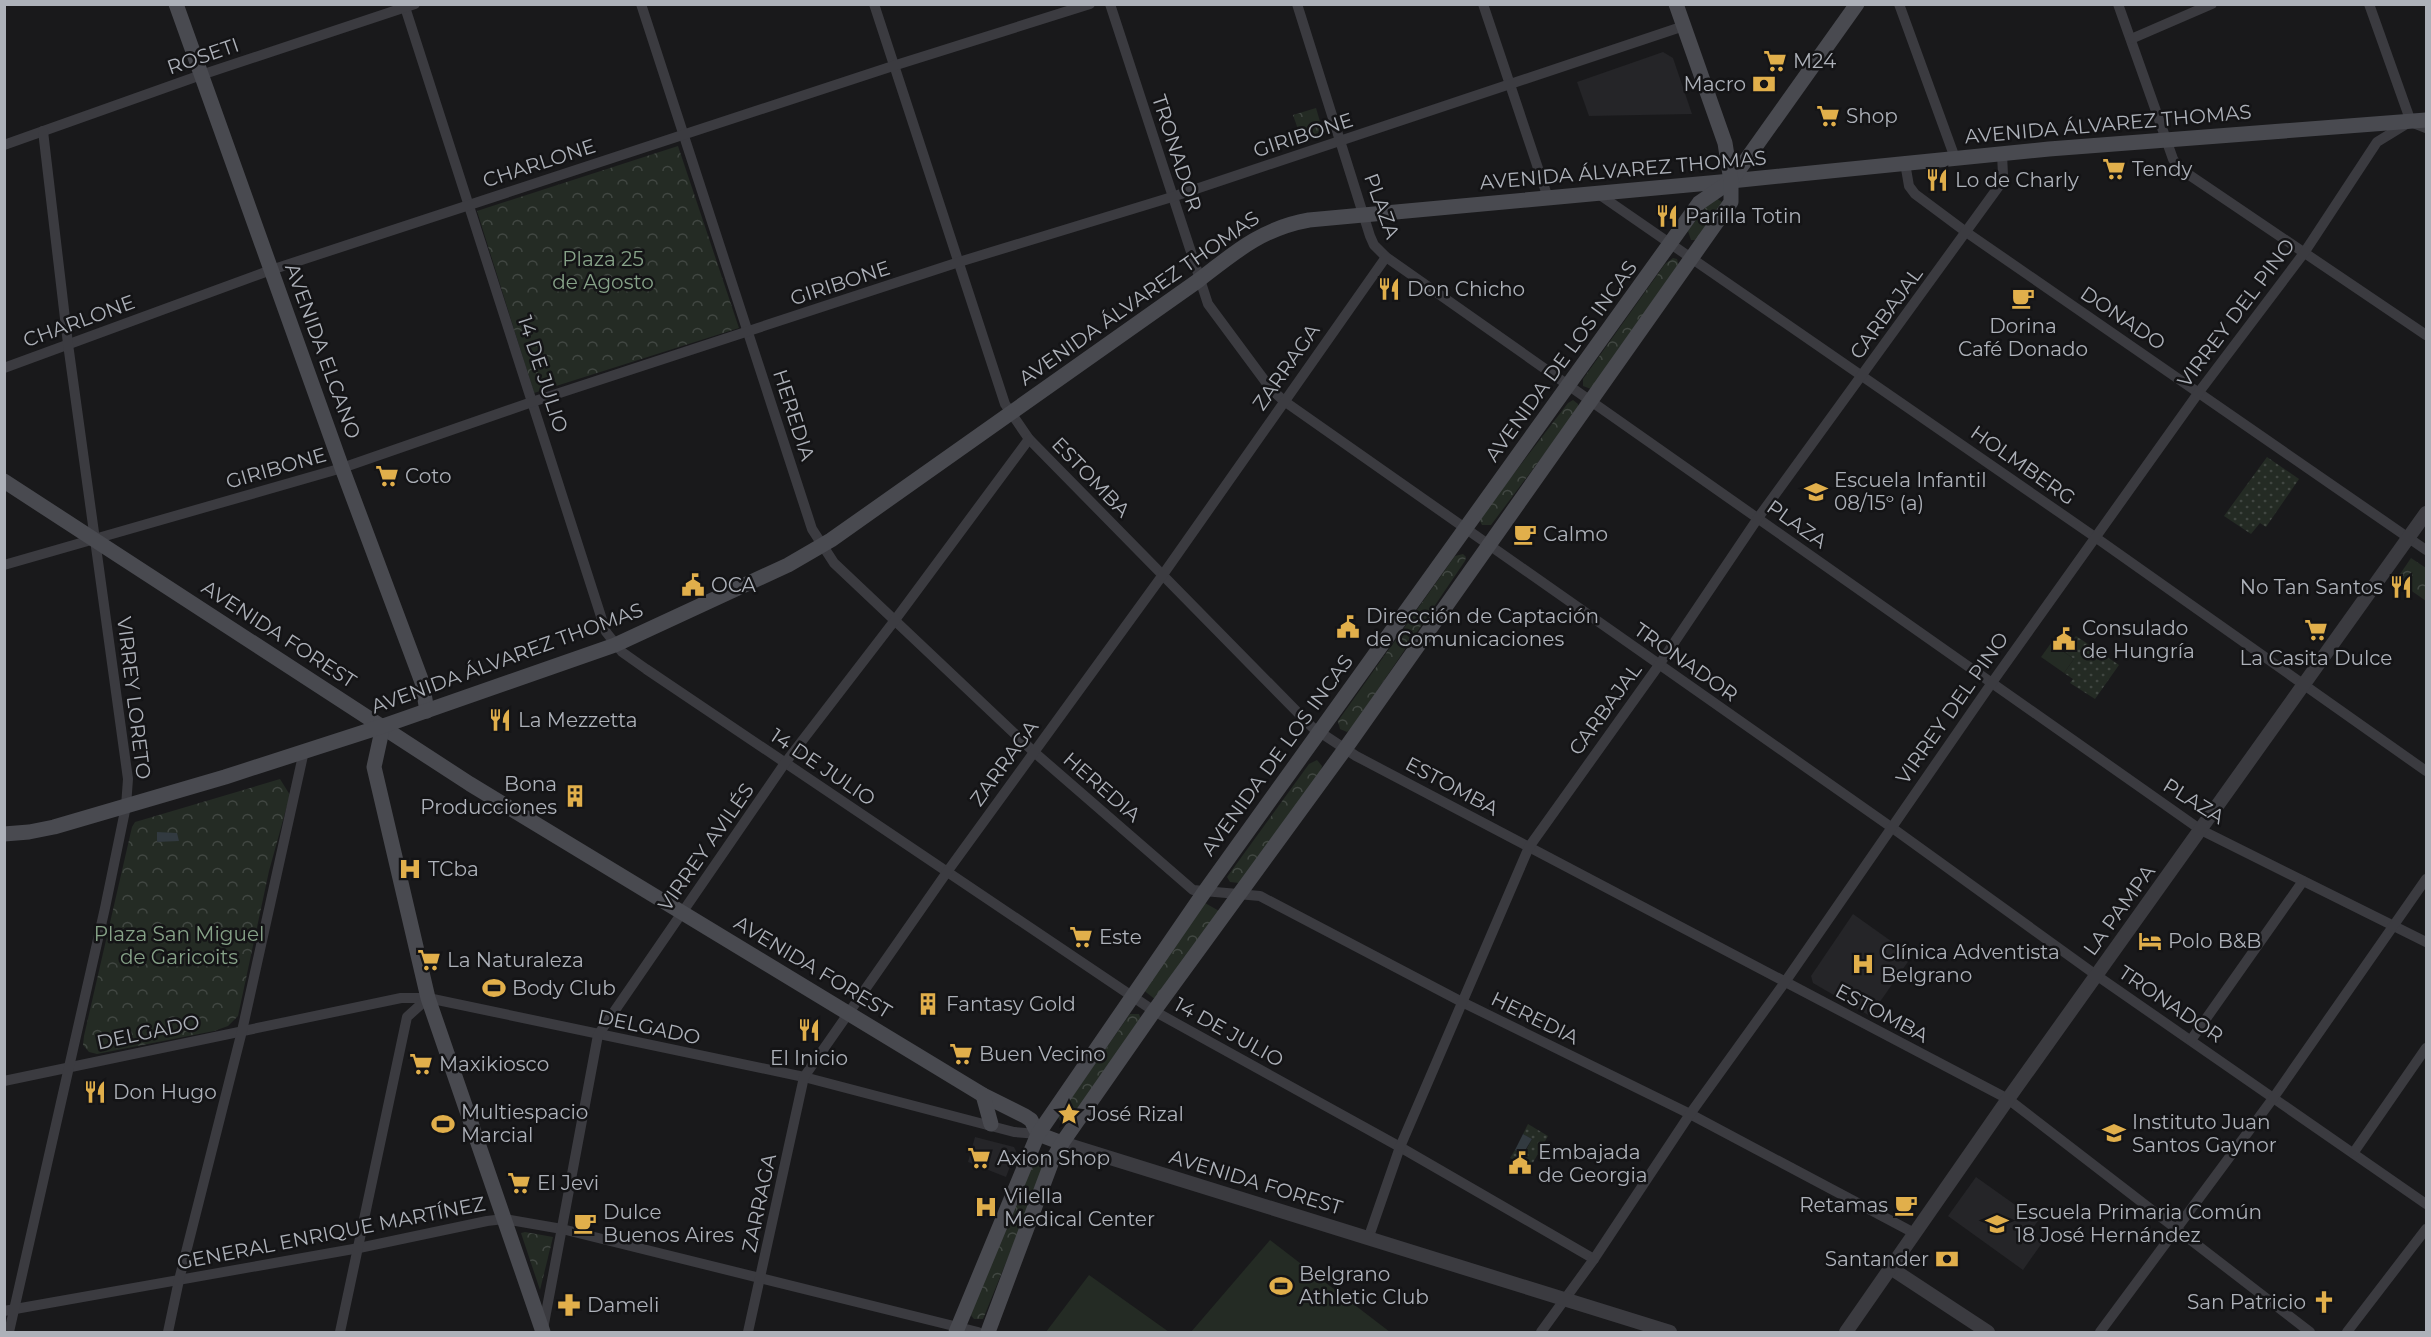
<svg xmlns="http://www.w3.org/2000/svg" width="2431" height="1337" font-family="Montserrat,sans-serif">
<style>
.built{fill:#252528}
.grass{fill:url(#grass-dots)}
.park{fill:url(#park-crowns)}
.pitch{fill:#242b24}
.water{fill:#323a40}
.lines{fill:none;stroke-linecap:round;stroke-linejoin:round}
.minor{stroke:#3b3b40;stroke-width:10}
.tertiary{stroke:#3b3b40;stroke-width:14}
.secondary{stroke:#494a50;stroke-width:15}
.labels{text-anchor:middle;stroke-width:5;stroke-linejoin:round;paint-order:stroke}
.street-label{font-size:20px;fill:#adb1b9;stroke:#141416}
.poi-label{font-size:20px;fill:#adb1b9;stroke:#141416;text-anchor:start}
.park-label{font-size:20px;fill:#86a288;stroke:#141416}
</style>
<defs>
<pattern id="grass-dots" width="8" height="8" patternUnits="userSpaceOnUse" patternTransform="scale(1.5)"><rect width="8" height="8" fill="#242b24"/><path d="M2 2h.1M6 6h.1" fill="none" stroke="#414742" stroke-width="1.8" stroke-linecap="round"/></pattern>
<pattern id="park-crowns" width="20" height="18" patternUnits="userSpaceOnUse" patternTransform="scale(1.5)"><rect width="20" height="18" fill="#242b24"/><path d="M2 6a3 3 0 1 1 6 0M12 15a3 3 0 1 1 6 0" fill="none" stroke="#414742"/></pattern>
</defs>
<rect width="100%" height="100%" fill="#19191b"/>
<g class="built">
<polygon points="1663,52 1673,58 1692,114 1589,116 1577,82"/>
<polygon points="1853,914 1912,956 1870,1016 1813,983 1811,976"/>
<polygon points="975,1137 1014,1147 1016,1151 1006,1177 968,1162"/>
<polygon points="1976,1177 2038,1221 2029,1233 2042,1243 2023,1270 1948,1216"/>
</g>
<g class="grass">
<polygon points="2267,457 2299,479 2266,527 2260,523 2251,534 2224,516"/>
<polygon points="2076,636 2119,665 2095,699 2070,683 2073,679 2064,673 2074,659 2063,651"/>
<polygon points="1528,1124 1548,1136 1530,1168 1510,1158 1515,1150 1524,1154 1532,1139 1523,1134"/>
</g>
<g class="park">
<polygon points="1316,108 1321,125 1318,133 1301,138 1293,115"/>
<polygon points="678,146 739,328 534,393 477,211"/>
<polygon points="1716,198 1722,202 1697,240 1691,240 1688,231 1711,200"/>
<polygon points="1673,258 1677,259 1679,266 1591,389 1583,386 1583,379 1665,264"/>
<polygon points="1573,400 1578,404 1578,409 1491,525 1482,525 1479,519 1568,403"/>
<polygon points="1463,554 1466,557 1465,561 1351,729 1347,732 1340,729 1338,721 1455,556"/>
<polygon points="2411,558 2426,568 2426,601 2396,580"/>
<polygon points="1317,760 1322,766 1321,771 1239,883 1230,882 1227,877 1309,764"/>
<polygon points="280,779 290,795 269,871 238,1016 228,1026 214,1031 97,1054 89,1052 83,1045 84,1036 132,827 135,822 142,820"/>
<polygon points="1205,903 1221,912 1156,1000 1142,989"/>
<polygon points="1130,1014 1139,1014 1141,1020 1069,1123 1062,1124 1058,1117"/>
<polygon points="1042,1157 1046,1164 983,1319 974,1319 969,1313 1034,1159"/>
<polygon points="525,1232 553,1237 540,1290 521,1233"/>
</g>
<g class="pitch">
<polygon points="2051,643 2074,659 2064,673 2041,657"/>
<polygon points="1270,1240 1390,1332 1191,1332"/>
<polygon points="1089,1275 1169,1332 1046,1332"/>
</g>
<g class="water">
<polygon points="157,832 177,833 179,841 157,842"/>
<polygon points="1523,1134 1532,1139 1523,1154 1515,1150"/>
</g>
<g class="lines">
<g class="minor">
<polyline points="404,4 606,632 622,652 646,669 1154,1011 1400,1147 1594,1259"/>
<polyline points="641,4 812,529 834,563 1034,752 1193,890 1260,896 1462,1002 1690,1114 1916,1234"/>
<polyline points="874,4 1005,404 1029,439 1312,727 1356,756 2008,1099 2310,1332"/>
<polyline points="1110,4 1208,304 1271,389 1284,401 1891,827 2096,975 2426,1204"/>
<polyline points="1297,4 1370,236 1374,245 1386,257 2201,830 2426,942"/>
<polyline points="1483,4 1548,198"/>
<polyline points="1899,4 1955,158"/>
<polyline points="2118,4 2173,159 2179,168 2426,335"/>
<polyline points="2369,4 2411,122 2426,128"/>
<polyline points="2131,39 2212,4"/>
<polyline points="4,145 201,75 415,4"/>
<polyline points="1905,163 1909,186 1915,194 1966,232 2426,550"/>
<polyline points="1597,193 2095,537 2426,771"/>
<polyline points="4,368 271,270 893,66 1090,4"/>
<polyline points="4,565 342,468 532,402 959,262 1172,197 1684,26"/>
<polyline points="2191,1040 2303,881"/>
<polyline points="4,1081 401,998 428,998 804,1077 1014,1132 1038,1134"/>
<polyline points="2354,1152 2426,1048"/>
<polyline points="1368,1239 1400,1147 1529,847 1659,665 1758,518 1999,186 2003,175 2002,154"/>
<polyline points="4,1311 359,1248 487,1221 504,1219 562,1229 978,1332"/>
<polyline points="543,1329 598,1035 785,763 895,620 1029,439"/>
<polyline points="9,1332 105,908 126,806 128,779 68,344 43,131"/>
<polyline points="168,1332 179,1280 242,1031 304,751"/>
<polyline points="340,1332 407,1017 428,998"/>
<polyline points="748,1332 804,1077 947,872 1162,576 1386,257"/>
<polyline points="1541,1332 1594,1259 1690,1114 1785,982 1991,684 2199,392 2304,253 2377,142 2408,123"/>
<polyline points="2100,1332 2274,1097 2426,879"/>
<polyline points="2347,1332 2426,1229"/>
</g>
<g class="tertiary">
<polyline points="1062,1143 1670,1332"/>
<polyline points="1892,1269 1988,1332"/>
<polyline points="1846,1332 2008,1099 2426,513"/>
</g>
<g class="secondary">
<polyline points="176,4 342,468 422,682 427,711"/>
<polyline points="4,481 470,784 983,1095 1025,1116 1031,1120 1038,1134 1062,1143"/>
<polyline points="383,726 374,767 428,998 543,1332"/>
<path d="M4 834 29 832 54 827 225 777 383 726 615 645 788 565 831 540 1199 280C1235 252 1263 228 1309 220L1731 181 2049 149 2426 120"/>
<polyline points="983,1095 991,1124"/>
<polyline points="956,1332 1038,1134 1205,891 1699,203 1731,181 1857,4"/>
<polyline points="988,1332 1052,1161 1062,1143 1154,1011 1345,749 1731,202 1731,181 1725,143 1676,4"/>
</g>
</g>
<defs>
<g id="supermarket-bare" transform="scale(1.8)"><path d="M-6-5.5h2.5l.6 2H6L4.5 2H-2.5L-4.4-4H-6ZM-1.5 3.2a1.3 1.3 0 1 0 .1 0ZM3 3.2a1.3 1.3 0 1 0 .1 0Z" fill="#e1af4b" stroke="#141416" stroke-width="2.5" paint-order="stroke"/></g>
<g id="bank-bare" transform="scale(1.8)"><path d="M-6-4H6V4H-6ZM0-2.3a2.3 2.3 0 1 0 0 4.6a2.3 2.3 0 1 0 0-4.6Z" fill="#e1af4b" stroke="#141416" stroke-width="2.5" paint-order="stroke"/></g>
<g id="restaurant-bare" transform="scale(1.8)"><path d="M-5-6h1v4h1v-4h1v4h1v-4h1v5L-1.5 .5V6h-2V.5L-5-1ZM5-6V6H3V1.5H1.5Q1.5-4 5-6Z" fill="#e1af4b" stroke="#141416" stroke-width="2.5" paint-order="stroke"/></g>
<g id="cafe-bare" transform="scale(1.8)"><path d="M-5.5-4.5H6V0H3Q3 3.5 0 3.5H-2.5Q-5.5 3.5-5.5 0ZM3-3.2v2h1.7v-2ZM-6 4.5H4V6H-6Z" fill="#e1af4b" stroke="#141416" stroke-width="2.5" paint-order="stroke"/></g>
<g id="school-bare" transform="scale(1.8)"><path d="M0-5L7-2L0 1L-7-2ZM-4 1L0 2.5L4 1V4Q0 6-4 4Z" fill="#e1af4b" stroke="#141416" stroke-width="2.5" paint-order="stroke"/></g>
<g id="civic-bare" transform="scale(1.8)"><path d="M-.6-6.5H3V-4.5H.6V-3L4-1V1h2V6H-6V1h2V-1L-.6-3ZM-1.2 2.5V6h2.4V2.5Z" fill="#e1af4b" stroke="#141416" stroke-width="2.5" paint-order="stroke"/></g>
<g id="building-bare" transform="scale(1.8)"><path d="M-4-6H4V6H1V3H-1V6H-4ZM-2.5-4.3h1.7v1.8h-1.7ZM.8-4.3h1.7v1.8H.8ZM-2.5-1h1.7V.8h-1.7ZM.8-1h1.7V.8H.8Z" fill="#e1af4b" stroke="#141416" stroke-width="2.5" paint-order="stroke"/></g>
<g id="hospital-bare" transform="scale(1.8)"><path d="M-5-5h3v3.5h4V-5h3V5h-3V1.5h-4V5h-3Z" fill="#e1af4b" stroke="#141416" stroke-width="2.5" paint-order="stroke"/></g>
<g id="hotel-bare" transform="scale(1.8)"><path d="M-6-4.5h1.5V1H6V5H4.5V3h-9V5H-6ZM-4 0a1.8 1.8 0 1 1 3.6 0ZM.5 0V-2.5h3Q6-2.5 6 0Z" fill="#e1af4b" stroke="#141416" stroke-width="2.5" paint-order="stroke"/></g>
<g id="stadium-bare" transform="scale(1.8)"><path d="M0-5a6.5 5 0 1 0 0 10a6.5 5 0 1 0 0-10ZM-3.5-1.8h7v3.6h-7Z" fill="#e1af4b" stroke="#141416" stroke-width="2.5" paint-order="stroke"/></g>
<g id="sight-bare" transform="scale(1.8)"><path d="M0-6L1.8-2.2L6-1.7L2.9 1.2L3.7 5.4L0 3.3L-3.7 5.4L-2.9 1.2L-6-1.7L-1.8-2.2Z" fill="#e1af4b" stroke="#141416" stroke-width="2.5" paint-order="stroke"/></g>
<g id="church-bare" transform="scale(1.8)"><path d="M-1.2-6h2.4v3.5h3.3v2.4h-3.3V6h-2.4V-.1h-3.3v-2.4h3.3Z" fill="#e1af4b" stroke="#141416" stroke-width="2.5" paint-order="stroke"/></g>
<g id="pharmacy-bare" transform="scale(1.8)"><path d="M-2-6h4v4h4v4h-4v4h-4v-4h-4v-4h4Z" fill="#e1af4b" stroke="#141416" stroke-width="2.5" paint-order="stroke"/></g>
</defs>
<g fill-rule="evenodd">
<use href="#supermarket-bare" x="1775" y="61"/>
<use href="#bank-bare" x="1764" y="84"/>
<use href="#supermarket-bare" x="1828" y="116"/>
<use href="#supermarket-bare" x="2114" y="169"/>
<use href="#restaurant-bare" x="1937" y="180"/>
<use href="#restaurant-bare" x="1667" y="216"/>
<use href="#restaurant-bare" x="1389" y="289"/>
<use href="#cafe-bare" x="2023" y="298"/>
<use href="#supermarket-bare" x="387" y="476"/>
<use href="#school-bare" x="1816" y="492"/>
<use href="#cafe-bare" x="1525" y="534"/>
<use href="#civic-bare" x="693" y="585"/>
<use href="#restaurant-bare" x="2401" y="587"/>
<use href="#civic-bare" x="1348" y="627"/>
<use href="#supermarket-bare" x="2316" y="630"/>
<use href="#civic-bare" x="2064" y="639"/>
<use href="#restaurant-bare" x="500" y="720"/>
<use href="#building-bare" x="575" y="796"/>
<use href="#hospital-bare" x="410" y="869"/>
<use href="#supermarket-bare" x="1081" y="937"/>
<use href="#hotel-bare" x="2150" y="941"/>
<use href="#supermarket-bare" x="429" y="960"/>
<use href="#hospital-bare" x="1863" y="964"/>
<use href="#stadium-bare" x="494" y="988"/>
<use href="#building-bare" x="928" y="1004"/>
<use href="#restaurant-bare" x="809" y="1030"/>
<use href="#supermarket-bare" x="961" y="1054"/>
<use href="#supermarket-bare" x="421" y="1064"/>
<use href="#restaurant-bare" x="95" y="1092"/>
<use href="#sight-bare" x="1069" y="1114"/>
<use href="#stadium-bare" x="443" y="1124"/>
<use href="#school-bare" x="2114" y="1133"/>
<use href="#supermarket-bare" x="979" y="1158"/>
<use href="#civic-bare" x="1520" y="1163"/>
<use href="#supermarket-bare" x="519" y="1183"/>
<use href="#cafe-bare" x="1906" y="1205"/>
<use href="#hospital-bare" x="986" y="1207"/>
<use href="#cafe-bare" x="585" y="1223"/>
<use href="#school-bare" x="1997" y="1224"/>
<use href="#bank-bare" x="1947" y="1259"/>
<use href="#stadium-bare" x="1281" y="1286"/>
<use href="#church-bare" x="2324" y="1302"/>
<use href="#pharmacy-bare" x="569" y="1305"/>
</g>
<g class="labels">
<g class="street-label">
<text transform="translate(203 56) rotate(-19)" y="7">ROSETI</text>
<text transform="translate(2108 124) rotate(-5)" y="7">AVENIDA ÁLVAREZ THOMAS</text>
<text transform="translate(1303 135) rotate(-18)" y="7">GIRIBONE</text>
<text transform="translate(1177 153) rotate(72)" y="7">TRONADOR</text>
<text transform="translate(539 163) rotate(-18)" y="7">CHARLONE</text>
<text transform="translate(1623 170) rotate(-5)" y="7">AVENIDA ÁLVAREZ THOMAS</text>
<text transform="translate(1382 206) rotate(70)" y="7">PLAZA</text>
<text transform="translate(840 283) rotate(-18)" y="7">GIRIBONE</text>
<text transform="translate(1139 298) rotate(-35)" y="7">AVENIDA ÁLVAREZ THOMAS</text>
<text transform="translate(1886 313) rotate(-54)" y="7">CARBAJAL</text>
<text transform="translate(2236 313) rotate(-53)" y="7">VIRREY DEL PINO</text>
<text transform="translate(2123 318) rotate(34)" y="7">DONADO</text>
<text transform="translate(79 321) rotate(-20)" y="7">CHARLONE</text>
<text transform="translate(323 351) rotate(70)" y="7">AVENIDA ELCANO</text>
<text transform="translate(1561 361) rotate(-54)" y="7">AVENIDA DE LOS INCAS</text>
<text transform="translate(1286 367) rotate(-55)" y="7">ZARRAGA</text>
<text transform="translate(543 374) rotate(72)" y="7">14 DE JULIO</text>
<text transform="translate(794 415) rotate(72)" y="7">HEREDIA</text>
<text transform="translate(2023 465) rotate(35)" y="7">HOLMBERG</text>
<text transform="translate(276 468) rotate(-16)" y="7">GIRIBONE</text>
<text transform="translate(1091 477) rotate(46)" y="7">ESTOMBA</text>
<text transform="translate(1797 524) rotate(35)" y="7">PLAZA</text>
<text transform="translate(279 634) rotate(33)" y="7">AVENIDA FOREST</text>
<text transform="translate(507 658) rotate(-20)" y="7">AVENIDA ÁLVAREZ THOMAS</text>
<text transform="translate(1686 662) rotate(35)" y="7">TRONADOR</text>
<text transform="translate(134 698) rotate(83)" y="7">VIRREY LORETO</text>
<text transform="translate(1952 708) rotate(-55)" y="7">VIRREY DEL PINO</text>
<text transform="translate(1605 709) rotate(-54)" y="7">CARBAJAL</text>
<text transform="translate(1277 755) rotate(-54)" y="7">AVENIDA DE LOS INCAS</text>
<text transform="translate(1004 763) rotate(-54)" y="7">ZARRAGA</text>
<text transform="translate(823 767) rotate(34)" y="7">14 DE JULIO</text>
<text transform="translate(1452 786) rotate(28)" y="7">ESTOMBA</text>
<text transform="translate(1102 787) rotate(41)" y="7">HEREDIA</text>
<text transform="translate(2194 801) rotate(32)" y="7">PLAZA</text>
<text transform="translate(706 847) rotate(-55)" y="7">VIRREY AVILÉS</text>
<text transform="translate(2119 910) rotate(-54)" y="7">LA PAMPA</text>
<text transform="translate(813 967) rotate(31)" y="7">AVENIDA FOREST</text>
<text transform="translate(2171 1004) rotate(34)" y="7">TRONADOR</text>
<text transform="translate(1882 1013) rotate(28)" y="7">ESTOMBA</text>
<text transform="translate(1535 1018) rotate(26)" y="7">HEREDIA</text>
<text transform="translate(649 1027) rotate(12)" y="7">DELGADO</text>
<text transform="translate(148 1032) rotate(-12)" y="7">DELGADO</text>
<text transform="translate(1229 1032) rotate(29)" y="7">14 DE JULIO</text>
<text transform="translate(1256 1182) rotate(17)" y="7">AVENIDA FOREST</text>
<text transform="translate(759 1203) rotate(-78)" y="7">ZARRAGA</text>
<text transform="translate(331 1233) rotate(-11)" y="7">GENERAL ENRIQUE MARTÍNEZ</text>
</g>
<g class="poi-label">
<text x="1793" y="68">M24</text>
<text x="1746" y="91" text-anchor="end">Macro</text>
<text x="1846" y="123">Shop</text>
<text x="2132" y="176">Tendy</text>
<text x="1955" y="187">Lo de Charly</text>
<text x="1685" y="223">Parilla Totin</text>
<text x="1407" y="296">Don Chicho</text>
<text x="2023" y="333" text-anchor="middle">Dorina<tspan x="2023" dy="23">Café Donado</tspan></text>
<text x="405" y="483">Coto</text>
<text x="1834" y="487">Escuela Infantil<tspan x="1834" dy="23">08/15º (a)</tspan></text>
<text x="1543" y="541">Calmo</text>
<text x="711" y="592">OCA</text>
<text x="2383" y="594" text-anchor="end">No Tan Santos</text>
<text x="1366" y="623">Dirección de Captación<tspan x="1366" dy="23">de Comunicaciones</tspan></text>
<text x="2082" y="635">Consulado<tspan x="2082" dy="23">de Hungría</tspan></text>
<text x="2316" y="665" text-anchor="middle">La Casita Dulce</text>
<text x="518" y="727">La Mezzetta</text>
<text x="557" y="791" text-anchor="end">Bona<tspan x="557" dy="23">Producciones</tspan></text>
<text x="428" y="876">TCba</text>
<text x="1099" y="944">Este</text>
<text x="2168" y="948">Polo B&amp;B</text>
<text x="1881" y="959">Clínica Adventista<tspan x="1881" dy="23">Belgrano</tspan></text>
<text x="447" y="967">La Naturaleza</text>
<text x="512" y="995">Body Club</text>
<text x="946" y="1011">Fantasy Gold</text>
<text x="979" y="1061">Buen Vecino</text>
<text x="809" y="1065" text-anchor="middle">El Inicio</text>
<text x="439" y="1071">Maxikiosco</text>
<text x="113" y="1099">Don Hugo</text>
<text x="461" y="1119">Multiespacio<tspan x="461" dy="23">Marcial</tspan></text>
<text x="1087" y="1121">José Rizal</text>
<text x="2132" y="1129">Instituto Juan<tspan x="2132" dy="23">Santos Gaynor</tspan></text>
<text x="1538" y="1159">Embajada<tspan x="1538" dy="23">de Georgia</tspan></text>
<text x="997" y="1165">Axion Shop</text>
<text x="537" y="1190">El Jevi</text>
<text x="1004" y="1203">Vilella<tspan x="1004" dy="23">Medical Center</tspan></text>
<text x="1888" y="1212" text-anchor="end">Retamas</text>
<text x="603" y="1219">Dulce<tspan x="603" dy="23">Buenos Aires</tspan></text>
<text x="2015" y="1219">Escuela Primaria Común<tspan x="2015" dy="23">18 José Hernández</tspan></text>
<text x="1929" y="1266" text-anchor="end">Santander</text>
<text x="1299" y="1281">Belgrano<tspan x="1299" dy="23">Athletic Club</tspan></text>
<text x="2306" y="1309" text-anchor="end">San Patricio</text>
<text x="587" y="1312">Dameli</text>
</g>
<g class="park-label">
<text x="603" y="266">Plaza 25<tspan x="603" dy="23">de Agosto</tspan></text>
<text x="179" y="941">Plaza San Miguel<tspan x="179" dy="23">de Garicoits</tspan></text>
</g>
</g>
<rect width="2431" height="1337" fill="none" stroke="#adb1b9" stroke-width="12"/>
</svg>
